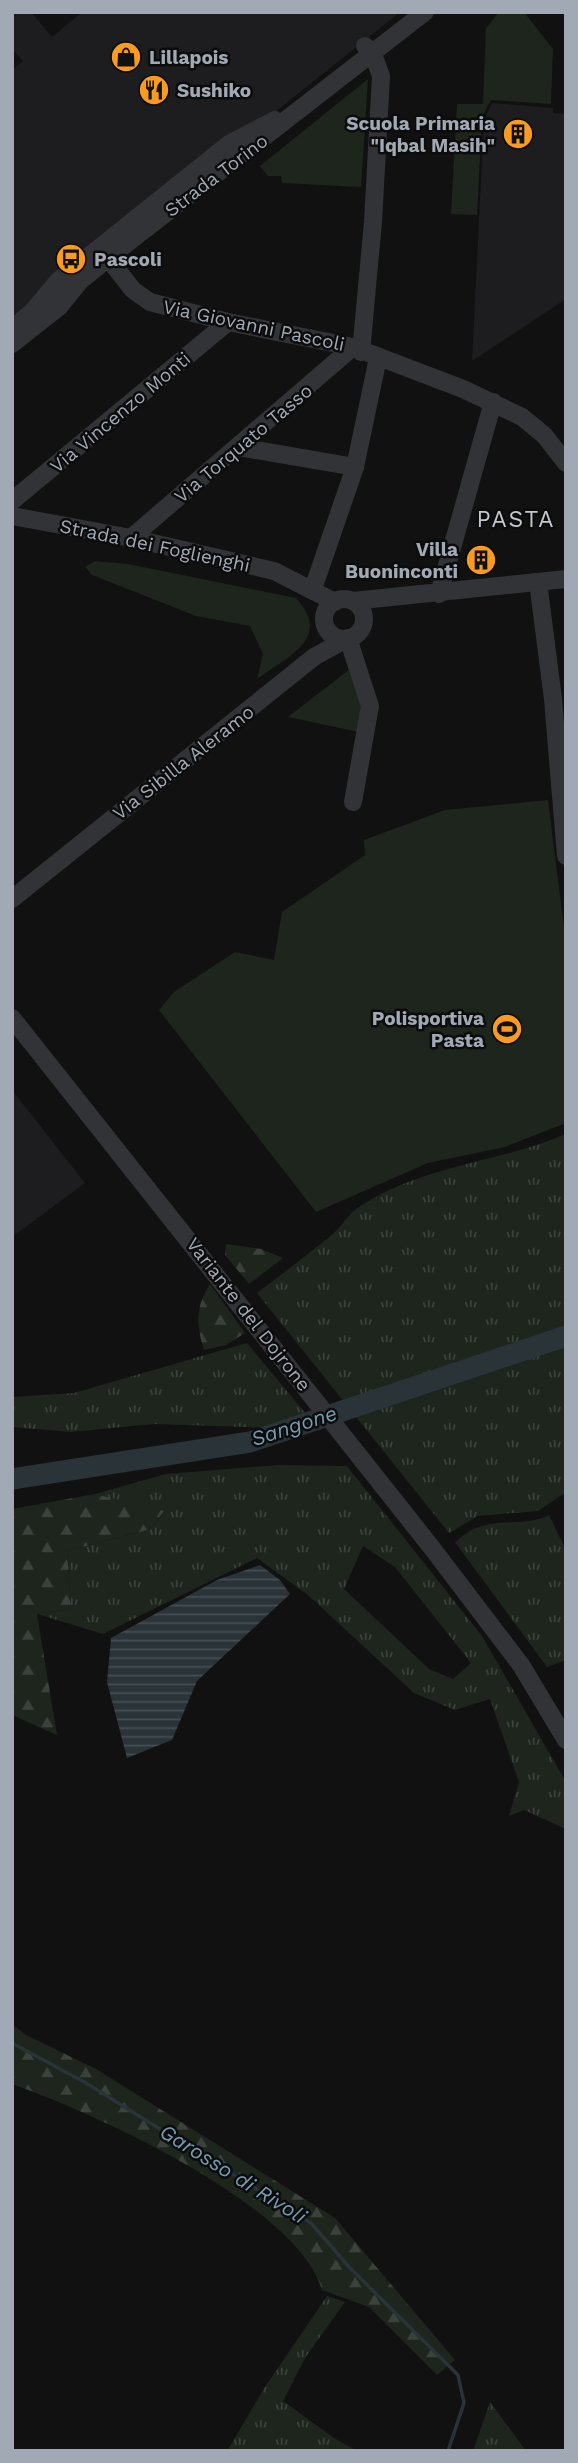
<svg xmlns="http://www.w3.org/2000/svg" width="578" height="2463" font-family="'Work Sans',sans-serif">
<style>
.built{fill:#1d1d1f}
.grass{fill:url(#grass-tufts);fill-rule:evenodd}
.forest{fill:url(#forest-firs)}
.green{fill:#1d251d}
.water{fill:url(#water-rules)}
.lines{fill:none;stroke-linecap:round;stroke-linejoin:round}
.stream{stroke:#293338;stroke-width:3.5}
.river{stroke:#293338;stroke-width:21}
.minor{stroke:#323337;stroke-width:18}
.labels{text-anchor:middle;stroke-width:5;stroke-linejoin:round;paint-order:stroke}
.poi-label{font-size:19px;font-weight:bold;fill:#a1a9b4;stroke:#0c0c0d;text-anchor:start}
.street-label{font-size:19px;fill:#a1a9b4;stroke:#0c0c0d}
.water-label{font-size:21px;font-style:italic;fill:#769cb1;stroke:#0c0c0d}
.quarter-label{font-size:23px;letter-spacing:2px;fill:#c2c7d0;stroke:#0c0c0d}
</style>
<defs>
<pattern id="grass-tufts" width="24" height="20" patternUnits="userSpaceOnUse" patternTransform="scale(1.75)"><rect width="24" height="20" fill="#1d251d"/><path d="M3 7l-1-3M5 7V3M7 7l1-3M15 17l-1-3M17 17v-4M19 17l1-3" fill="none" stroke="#3b423b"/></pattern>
<pattern id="forest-firs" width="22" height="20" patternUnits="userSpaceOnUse" patternTransform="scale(1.75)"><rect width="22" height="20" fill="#1d251d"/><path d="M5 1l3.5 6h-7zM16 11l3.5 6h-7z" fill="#3b423b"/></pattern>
<pattern id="water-rules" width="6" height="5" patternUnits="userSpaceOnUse" patternTransform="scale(1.75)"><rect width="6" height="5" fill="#293338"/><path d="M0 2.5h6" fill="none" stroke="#454e52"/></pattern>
</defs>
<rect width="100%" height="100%" fill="#111112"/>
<g class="built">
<polygon points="12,12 31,12 52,37 82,12 400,12 12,323 12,70 23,61 12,49"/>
<polygon points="492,103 553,108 553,113 566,114 566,299 472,361 484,120"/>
<polygon points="12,1090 85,1183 12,1237"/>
</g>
<g class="grass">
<path d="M566 1134V1492L538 1511 478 1516 449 1533 257 1293C283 1273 309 1254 334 1233 343 1225 349 1213 359 1207 423 1165 498 1163 566 1134Z"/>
<polygon points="247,1343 307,1415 278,1428 153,1424 71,1432 12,1427 12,1397 74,1393"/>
<path d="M279 1465 347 1466 482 1636 566 1782V1829L524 1810 509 1816 519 1782 490 1699 455 1710 414 1693 308 1595 257 1558 103 1634 37 1614 71 1609 67 1551 151 1529 164 1512 95 1494 166 1474ZM363 1546 395 1567 471 1663 453 1679 429 1669 344 1589Z"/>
<path d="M549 1515 566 1550V1660L547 1667 455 1542C462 1537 470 1529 479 1527 502 1519 527 1526 549 1515Z"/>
<polygon points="327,2296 345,2302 305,2358 283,2401 334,2438 357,2451 227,2451 265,2387"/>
<polygon points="490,2402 526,2451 473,2451"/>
</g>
<g class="forest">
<polygon points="226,1244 261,1249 283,1258 249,1284 225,1255"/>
<path d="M210 1284 245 1333 226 1345 204 1350C196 1324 195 1308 210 1284Z"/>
<polygon points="95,1494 164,1511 151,1529 67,1551 71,1609 37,1614 57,1735 12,1715 12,1509"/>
<path d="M12 2024 26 2035 96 2069 335 2218 455 2360 437 2375 369 2307 322 2290C298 2205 92 2112 12 2084Z"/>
</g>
<g class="green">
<polygon points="499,12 524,12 553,49 551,104 491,100 482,117 477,215 451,214 457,104 483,104 486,28"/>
<polygon points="368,79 361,187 282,183 281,176 268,176 260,166"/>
<path d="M95 561 128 564 296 598C333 638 288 656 257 679L263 654 250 626 196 616 92 575 85 567Z"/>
<polygon points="350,669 364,707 359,732 288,717"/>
<polygon points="548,800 566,944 566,1123 505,1147 428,1163 316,1212 159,1010 174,992 235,952 274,960 282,912 365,855 364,840 445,810"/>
</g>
<polygon class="water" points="260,1565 280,1580 290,1594 197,1681 172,1740 127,1758 107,1682 111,1638 217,1580"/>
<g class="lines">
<polyline class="stream" points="12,2043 86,2083 311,2223 349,2267 458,2375 464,2403 448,2451"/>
<polyline class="river" points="12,1479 250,1442 566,1336"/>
<g class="minor">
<polyline points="100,248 133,290 150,302 228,322 353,347 463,389 522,417 544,435 566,463"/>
<polyline points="12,329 34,310 58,281 229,144 275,120"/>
<polyline points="12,344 59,307 80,281 130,241 425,12"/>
<polyline points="361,352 373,222 381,76 373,54 365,46"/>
<polyline points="238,447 355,467"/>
<polyline points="12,501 228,322"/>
<polyline points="12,516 131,538 274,571 335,602"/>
<polyline points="131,538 353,347"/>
<polyline points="538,582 553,699 566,856"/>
<polyline points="313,589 355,467 378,358"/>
<polyline points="439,594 493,402"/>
<circle cx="344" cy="619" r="20"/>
<polyline points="353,601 566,579"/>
<polyline points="12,899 314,657 348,638 370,706 353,802"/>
<polyline points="12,1018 432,1548 521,1665 566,1740"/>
</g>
</g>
<defs>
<g id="shop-disc" transform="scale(1.575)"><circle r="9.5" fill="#fa9b21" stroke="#0c0c0d"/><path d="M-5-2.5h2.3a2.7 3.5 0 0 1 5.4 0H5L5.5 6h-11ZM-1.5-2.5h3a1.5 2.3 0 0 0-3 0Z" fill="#111"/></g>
<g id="restaurant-disc" transform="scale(1.575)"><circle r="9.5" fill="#fa9b21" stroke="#0c0c0d"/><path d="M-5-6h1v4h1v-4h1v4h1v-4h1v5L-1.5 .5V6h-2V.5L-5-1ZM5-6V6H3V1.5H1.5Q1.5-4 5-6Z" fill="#111"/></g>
<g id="building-disc" transform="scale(1.575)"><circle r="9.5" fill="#fa9b21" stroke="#0c0c0d"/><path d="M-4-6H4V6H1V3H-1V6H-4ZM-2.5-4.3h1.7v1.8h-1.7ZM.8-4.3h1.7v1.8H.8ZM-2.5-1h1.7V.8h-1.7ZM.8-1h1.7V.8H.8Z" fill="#111"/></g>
<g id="bus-disc" transform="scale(1.575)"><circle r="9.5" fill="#fa9b21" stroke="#0c0c0d"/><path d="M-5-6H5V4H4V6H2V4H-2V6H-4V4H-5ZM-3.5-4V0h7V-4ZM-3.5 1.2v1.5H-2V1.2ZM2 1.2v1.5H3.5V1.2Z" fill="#111"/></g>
<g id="stadium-disc" transform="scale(1.575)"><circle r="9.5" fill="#fa9b21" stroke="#0c0c0d"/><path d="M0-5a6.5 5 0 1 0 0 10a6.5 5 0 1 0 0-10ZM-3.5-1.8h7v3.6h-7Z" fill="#111"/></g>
</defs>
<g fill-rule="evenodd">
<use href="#shop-disc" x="126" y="57"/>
<use href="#restaurant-disc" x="154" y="90"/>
<use href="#building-disc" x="518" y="134"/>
<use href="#bus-disc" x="71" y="259"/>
<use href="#building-disc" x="481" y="560"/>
<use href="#stadium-disc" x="507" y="1029"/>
</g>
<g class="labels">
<g class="poi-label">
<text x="149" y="64">Lillapois</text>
<text x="177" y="97">Sushiko</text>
<text x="495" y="130" text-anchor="end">Scuola Primaria<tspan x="495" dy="22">"Iqbal Masih"</tspan></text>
<text x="94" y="266">Pascoli</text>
<text x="458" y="556" text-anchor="end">Villa<tspan x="458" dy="22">Buoninconti</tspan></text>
<text x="484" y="1025" text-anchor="end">Polisportiva<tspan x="484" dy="22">Pasta</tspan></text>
</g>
<g class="street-label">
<text transform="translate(216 175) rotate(-37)" y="7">Strada Torino</text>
<text transform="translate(254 325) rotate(12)" y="7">Via Giovanni Pascoli</text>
<text transform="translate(120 412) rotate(-40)" y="7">Via Vincenzo Monti</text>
<text transform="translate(243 443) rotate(-40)" y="7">Via Torquato Tasso</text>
<text transform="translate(155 545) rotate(12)" y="7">Strada dei Foglienghi</text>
<text transform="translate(183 762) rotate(-38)" y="7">Via Sibilla Aleramo</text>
<text transform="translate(249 1314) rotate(52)" y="7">Variante del Dojrone</text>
</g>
<g class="water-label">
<text transform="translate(294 1426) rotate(-18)" y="7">Sangone</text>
<text transform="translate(233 2174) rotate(32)" y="7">Garosso di Rivoli</text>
</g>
<g class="quarter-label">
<text x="516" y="527">PASTA</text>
</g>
</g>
<rect width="578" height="2463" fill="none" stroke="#a1a9b4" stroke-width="28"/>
</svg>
